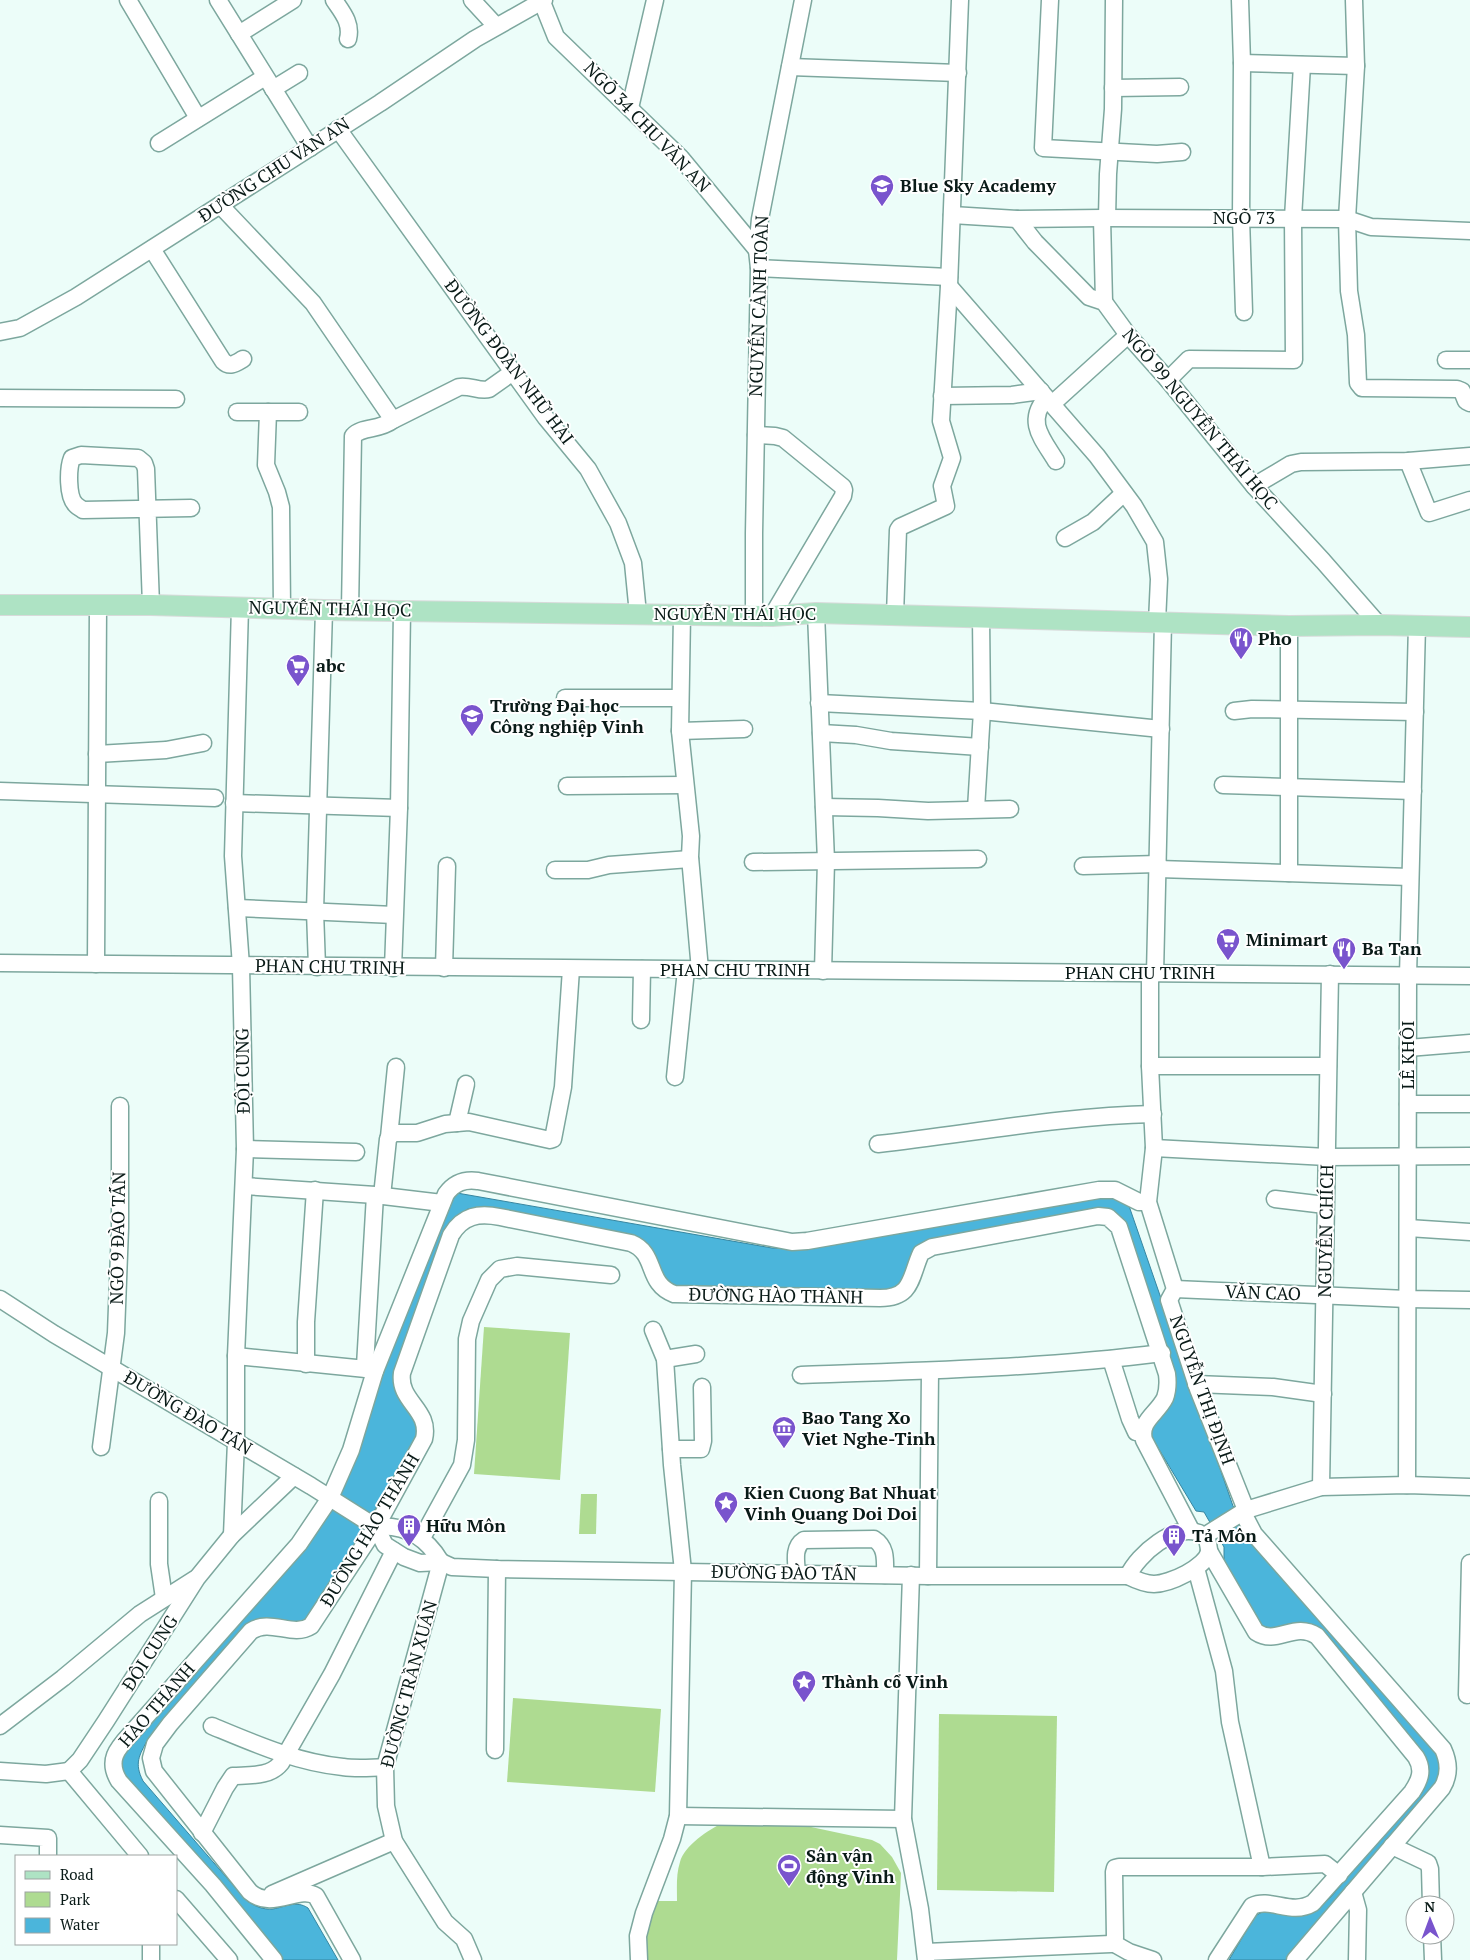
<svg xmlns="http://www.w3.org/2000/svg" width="1470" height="1960" font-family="'PT Serif',serif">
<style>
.green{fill:#aedb91}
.water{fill:#4bb5db;stroke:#3786a0}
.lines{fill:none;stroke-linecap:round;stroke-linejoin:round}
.minor-casing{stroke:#7da79e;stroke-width:19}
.major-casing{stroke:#d8dada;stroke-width:22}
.minor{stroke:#fff;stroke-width:16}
.major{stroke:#aee3c4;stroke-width:20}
.labels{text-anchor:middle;stroke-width:4;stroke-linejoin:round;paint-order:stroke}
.street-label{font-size:18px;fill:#091a17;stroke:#fff}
.poi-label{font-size:18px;font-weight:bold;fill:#091a17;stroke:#fff;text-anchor:start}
</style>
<rect width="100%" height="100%" fill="#ecfdf9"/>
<g class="green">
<polygon points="484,1327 570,1333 560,1480 474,1474"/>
<polygon points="581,1494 597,1494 596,1534 579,1534"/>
<polygon points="513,1698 661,1709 655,1792 507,1782"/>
<polygon points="939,1714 1057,1716 1054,1892 937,1890"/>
<path d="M723 1823 797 1824 872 1840 880 1844 892 1857 901 1873 897 1960H646C646 1936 646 1923 658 1901H677C677 1888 676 1874 680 1862 684 1846 709 1829 723 1823Z"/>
</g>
<path class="water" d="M457 1193 772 1248 791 1249 1114 1195 1128 1203 1233 1506 1250 1532 1439 1756 1443 1775 1289 1960H1229L1255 1916 1264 1911 1272 1910 1286 1915 1296 1916 1309 1913 1330 1898 1424 1787 1428 1778V1769L1311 1625C1288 1618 1277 1638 1257 1622L1224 1565V1547L1204 1512 1196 1511 1151 1436V1427L1175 1372 1123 1224 1117 1217 931 1241 900 1286 885 1291 669 1288 651 1253 481 1209H468L458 1215 396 1386 401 1402 414 1413 418 1420 417 1439 311 1617 302 1625 247 1627 148 1739C139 1756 134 1763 143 1781L246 1900C254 1906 263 1910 273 1909 285 1907 296 1900 308 1908L338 1960H279L119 1770 121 1750 323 1519 442 1206Z"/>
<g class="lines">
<g class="minor-casing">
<g id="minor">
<polyline points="128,0 198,118"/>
<polyline points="218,0 310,148"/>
<path d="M334 0C342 12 352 23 348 39"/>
<polyline points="472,0 496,26"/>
<polyline points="1050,0 1043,148 1157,154 1182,152"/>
<polyline points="1240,0 1242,63 1241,218 1244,312"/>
<polyline points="1354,0 1356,66 1347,219 1349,291 1356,335 1358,383 1362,388 1457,389 1462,391 1466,401 1470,403"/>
<polyline points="542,2 556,37 681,158 757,250"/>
<polyline points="239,34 293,0"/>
<polyline points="1242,63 1356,66"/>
<polyline points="790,67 958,73"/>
<polyline points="1113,88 1180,87"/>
<polyline points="273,89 299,73"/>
<polyline points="630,108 655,0"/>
<polyline points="338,129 546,418 588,469 618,523 633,563 638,614"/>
<polyline points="159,143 265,77"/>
<polyline points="220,205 313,303 393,420"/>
<polyline points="952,215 1017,219 1102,218 1347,219 1371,227 1470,231"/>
<polyline points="1102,218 1104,302"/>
<polyline points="1107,218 1108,174 1113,109 1114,0"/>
<polyline points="1017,219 1035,242 1089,297 1104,302 1128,335 1168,380 1254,486 1323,561 1379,625"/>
<path d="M152 249 223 361C230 368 236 363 243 359"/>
<polyline points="759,268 949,277"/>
<polyline points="949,286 1097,456 1134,506 1155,542 1159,579 1157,622"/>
<polyline points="0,332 20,328 76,297 380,103 475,39 544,0"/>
<polyline points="1446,360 1470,360"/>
<polyline points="1168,380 1189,359 1294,360 1293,218 1302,65"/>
<polyline points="942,396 1012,395 1041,391"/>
<polyline points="0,398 176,399"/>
<path d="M1046 398C1026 422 1042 438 1056 461"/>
<polyline points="1052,404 1128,335"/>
<polyline points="237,412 299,412"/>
<polyline points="268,412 266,465 277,492 281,507 282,608"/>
<polyline points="756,435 775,436 783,438 843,487 844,490 843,496 772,616"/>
<polyline points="1408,461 1429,513 1470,500"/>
<polyline points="1254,486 1291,464 1301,462 1408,461 1470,456"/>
<polyline points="1065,538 1093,522 1124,493"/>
<path d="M151 605 146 469 144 463 138 458 81 455 72 458C68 468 67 497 76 505 78 507 80 508 83 510L191 508"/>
<path d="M350 610 353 436C362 426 379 431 393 420L459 387C470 385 480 392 489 389L513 372"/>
<polyline points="816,613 826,861 823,971"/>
<polyline points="682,615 680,731 691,836 690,857 700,970"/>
<polyline points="895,615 898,530 900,527 946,506 942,486 952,458 941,421 949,286 960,0"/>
<polyline points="754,616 754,533 759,268 757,250 760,219 803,0"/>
<polyline points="565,698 680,698"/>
<polyline points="819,703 982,711 1161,729"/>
<polyline points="1234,711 1252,709 1415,712"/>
<polyline points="680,731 744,729"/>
<polyline points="821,733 856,735 891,741 980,747"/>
<polyline points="97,754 166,750 203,743"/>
<polyline points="1223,785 1413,791"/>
<polyline points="567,786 685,785"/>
<polyline points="0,791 215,798"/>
<polyline points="234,803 399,808"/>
<polyline points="824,807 878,808 928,811 1010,809"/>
<polyline points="976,809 982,711 981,617"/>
<polyline points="753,862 978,859"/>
<polyline points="1083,866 1158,864"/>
<polyline points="1158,869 1410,877"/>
<polyline points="555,870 588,870 609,865 690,859"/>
<polyline points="1289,873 1289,626"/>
<polyline points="237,908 394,915"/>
<polyline points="0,963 1470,976"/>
<polyline points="96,964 98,606"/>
<polyline points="317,967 315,911 324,610"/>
<polyline points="393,968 399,808 402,611"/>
<polyline points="444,968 447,866"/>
<polyline points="1150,973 1150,1066 1154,1148 1148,1202 1175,1289 1169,1300 1198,1389 1246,1510"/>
<polyline points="1155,974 1163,622"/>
<polyline points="641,1020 642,969"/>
<polyline points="1408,1048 1470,1043"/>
<polyline points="1150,1066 1328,1066"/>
<polyline points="675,1077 686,970"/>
<polyline points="1408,1104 1470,1104"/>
<polyline points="457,1123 466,1084"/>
<polyline points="389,1137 396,1067"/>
<path d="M878 1144C969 1134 1061 1116 1153 1114"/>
<polyline points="1154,1148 1327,1157 1470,1156"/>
<polyline points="245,1149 356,1152"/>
<polyline points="244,1186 375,1195 442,1203"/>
<polyline points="375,1195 365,1366 366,1369 375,1371"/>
<polyline points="382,1196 388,1139 393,1133 417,1133 445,1124 469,1122 550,1140 553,1139 563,1087 571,969"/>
<polyline points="1275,1199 1325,1205"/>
<polyline points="1408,1228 1470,1232"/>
<polyline points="1175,1289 1407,1299 1470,1300"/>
<path d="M0 1299 54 1334 311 1486 376 1527 385 1545 404 1557 420 1563 441 1562 452 1567 497 1569 928 1576H1128C1136 1580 1145 1584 1154 1584 1169 1584 1207 1567 1209 1551 1209 1546 1207 1540 1206 1535"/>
<polyline points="236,1356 366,1369"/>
<polyline points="665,1359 696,1354"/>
<polyline points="1111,1359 1130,1419 1136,1432 1142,1433"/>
<polyline points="306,1364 306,1322 315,1190"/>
<path d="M801 1375C921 1371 1042 1368 1162 1353"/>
<polyline points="1196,1384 1273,1387 1323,1394"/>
<polyline points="101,1447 116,1333 120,1228 120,1106"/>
<polyline points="671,1449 701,1449 703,1441 702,1387"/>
<polyline points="1407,1485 1408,976 1417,625"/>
<polyline points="1321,1487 1330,974"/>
<polyline points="159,1501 159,1564 164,1598"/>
<path d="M1243 1513 1254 1534 1443 1749C1449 1762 1450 1775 1442 1788L1295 1960"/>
<path d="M376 1527C405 1524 427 1538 441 1562"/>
<polyline points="232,1535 236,1442 236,1356 245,1149 241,966 233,856 240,607"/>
<polyline points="1206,1535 1246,1510 1321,1487 1407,1485 1470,1487"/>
<polyline points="422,1538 462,1465 466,1440 467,1339 471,1321 489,1280 500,1269 517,1266 611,1275"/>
<path d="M1209 1551 1256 1632C1277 1646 1294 1621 1317 1636L1416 1757C1424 1770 1420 1780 1412 1792L1313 1903C1291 1916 1271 1897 1252 1906L1217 1960"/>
<polyline points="441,1562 385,1767 386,1806 394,1841 445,1922 464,1939 473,1960"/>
<polyline points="1196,1568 1224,1671 1230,1722 1262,1867"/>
<path d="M797 1573C796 1561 793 1547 804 1540L874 1539C887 1547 885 1561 885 1575"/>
<polyline points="911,1575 903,1819 920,1909 926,1960"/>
<polyline points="928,1576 930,1371"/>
<path d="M1128 1576C1138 1554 1175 1523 1199 1533"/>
<polyline points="1467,1695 1470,1563"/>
<polyline points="0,1726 63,1678 140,1614 195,1579"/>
<path d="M212 1726C253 1743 298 1763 343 1767 357 1769 371 1768 385 1767"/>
<polyline points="495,1750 497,1569"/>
<polyline points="0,1771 46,1774 69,1771"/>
<polyline points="69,1771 80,1760 106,1721 197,1578 232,1535 294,1476"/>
<polyline points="69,1771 140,1856"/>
<polyline points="678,1816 903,1819"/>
<path d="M202 1833 225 1788 233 1776C250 1775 270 1777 281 1763L332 1674 394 1551"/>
<polyline points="0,1835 48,1838 48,1856"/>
<polyline points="1392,1846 1428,1863 1430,1869 1431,1905"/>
<polyline points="1353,1892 1358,1910 1357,1960"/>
<polyline points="272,1894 394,1841"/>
<polyline points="176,1899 229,1960"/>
<polyline points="1432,1935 1433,1960"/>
<polyline points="1113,1943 1129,1952 1153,1960"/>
<polyline points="151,1944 151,1960"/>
<polyline points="926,1952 1111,1944 1115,1938 1114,1872 1115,1868 1119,1867 1262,1867 1325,1864 1339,1875"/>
<path d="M274 1960 213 1885 119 1781C105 1758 120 1746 135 1729L299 1544 330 1498 351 1450 375 1371 446 1194C454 1183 464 1179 478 1181L792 1242 807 1241 1099 1190H1115L1139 1202H1148"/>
<path d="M352 1960 316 1896C299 1885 272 1911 250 1892L154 1771 151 1758 155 1744 170 1724 251 1631C271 1618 292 1638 311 1626L376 1527 424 1439C431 1409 398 1402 402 1373L451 1235C463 1215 479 1213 500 1217L631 1243C658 1254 645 1283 674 1294L880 1298C913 1298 910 1277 921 1253L932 1247 1098 1216 1108 1217 1119 1227 1167 1374C1168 1382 1168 1390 1165 1398 1157 1414 1139 1421 1144 1440L1191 1530"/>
<polyline points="639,1960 638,1936 644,1913 672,1839 678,1816 683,1571 672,1465 665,1359 653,1330"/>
</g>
</g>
<g class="major-casing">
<polyline id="major" points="0,605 151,605 324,610 772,616 816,613 1289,626 1379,625 1470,627"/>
</g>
<use href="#minor" class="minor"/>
<use href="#major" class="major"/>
</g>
<defs>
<g id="school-pin" transform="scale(1.25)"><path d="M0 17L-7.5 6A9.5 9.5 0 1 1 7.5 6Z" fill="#7954cd" stroke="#fff"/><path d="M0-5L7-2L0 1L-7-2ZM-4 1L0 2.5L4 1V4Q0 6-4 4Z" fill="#fff"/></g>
<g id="restaurant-pin" transform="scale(1.25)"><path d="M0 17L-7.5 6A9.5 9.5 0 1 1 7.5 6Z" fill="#7954cd" stroke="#fff"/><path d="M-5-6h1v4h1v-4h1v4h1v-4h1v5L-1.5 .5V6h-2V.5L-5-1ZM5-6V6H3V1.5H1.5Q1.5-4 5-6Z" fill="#fff"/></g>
<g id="supermarket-pin" transform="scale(1.25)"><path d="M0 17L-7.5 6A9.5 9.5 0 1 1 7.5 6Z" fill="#7954cd" stroke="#fff"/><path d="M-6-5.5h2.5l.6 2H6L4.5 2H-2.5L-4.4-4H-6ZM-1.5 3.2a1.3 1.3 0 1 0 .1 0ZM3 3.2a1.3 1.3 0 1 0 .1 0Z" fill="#fff"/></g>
<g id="university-pin" transform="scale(1.25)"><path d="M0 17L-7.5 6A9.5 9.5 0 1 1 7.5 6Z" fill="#7954cd" stroke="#fff"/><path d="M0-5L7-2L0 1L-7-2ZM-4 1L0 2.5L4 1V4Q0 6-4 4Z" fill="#fff"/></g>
<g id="museum-pin" transform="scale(1.25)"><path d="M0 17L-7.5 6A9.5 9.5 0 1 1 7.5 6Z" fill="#7954cd" stroke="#fff"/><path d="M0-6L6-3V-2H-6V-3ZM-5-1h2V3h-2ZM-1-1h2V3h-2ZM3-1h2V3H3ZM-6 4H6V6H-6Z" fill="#fff"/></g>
<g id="sight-pin" transform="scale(1.25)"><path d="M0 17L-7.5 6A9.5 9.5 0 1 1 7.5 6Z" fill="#7954cd" stroke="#fff"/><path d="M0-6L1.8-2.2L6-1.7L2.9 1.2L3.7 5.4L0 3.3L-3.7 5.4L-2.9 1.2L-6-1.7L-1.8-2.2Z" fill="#fff"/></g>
<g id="building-pin" transform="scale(1.25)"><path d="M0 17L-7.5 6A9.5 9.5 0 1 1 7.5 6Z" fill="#7954cd" stroke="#fff"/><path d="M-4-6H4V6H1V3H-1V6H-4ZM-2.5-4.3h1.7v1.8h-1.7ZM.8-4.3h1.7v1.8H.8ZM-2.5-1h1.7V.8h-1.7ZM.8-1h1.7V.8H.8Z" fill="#fff"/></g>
<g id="stadium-pin" transform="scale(1.25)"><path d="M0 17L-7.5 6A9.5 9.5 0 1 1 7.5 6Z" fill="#7954cd" stroke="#fff"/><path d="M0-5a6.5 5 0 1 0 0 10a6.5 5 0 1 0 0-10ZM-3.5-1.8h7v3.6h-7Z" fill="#fff"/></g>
</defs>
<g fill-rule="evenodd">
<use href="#school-pin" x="882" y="186"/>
<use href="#restaurant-pin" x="1241" y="639"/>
<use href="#supermarket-pin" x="298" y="666"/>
<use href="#university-pin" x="472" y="716"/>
<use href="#supermarket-pin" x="1228" y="940"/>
<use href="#restaurant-pin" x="1344" y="949"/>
<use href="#museum-pin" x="784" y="1428"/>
<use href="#sight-pin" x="726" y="1503"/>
<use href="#building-pin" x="409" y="1526"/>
<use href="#building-pin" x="1174" y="1536"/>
<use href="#sight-pin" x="804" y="1682"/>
<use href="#stadium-pin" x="789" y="1866"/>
</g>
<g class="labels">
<g class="street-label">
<text transform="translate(647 127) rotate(46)" y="6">NGÕ 34 CHU VĂN AN</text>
<text transform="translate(274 170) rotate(-33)" y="6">ĐƯỜNG CHU VĂN AN</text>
<text x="1244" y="224">NGÕ 73</text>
<text transform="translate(759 306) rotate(-88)" y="6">NGUYỄN CẢNH TOÀN</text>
<text transform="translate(509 362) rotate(53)" y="6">ĐƯỜNG ĐOÀN NHỮ HÀI</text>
<text transform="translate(1200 419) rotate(50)" y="6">NGÕ 99 NGUYỄN THÁI HỌC</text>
<text transform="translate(330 609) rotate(1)" y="6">NGUYỄN THÁI HỌC</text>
<text x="735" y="620">NGUYỄN THÁI HỌC</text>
<text transform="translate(330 967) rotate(1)" y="6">PHAN CHU TRINH</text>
<text x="735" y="976">PHAN CHU TRINH</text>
<text x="1140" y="979">PHAN CHU TRINH</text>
<text transform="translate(1408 1055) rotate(-90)" y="6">LÊ KHÔI</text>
<text transform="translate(243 1071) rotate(-91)" y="6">ĐỘI CUNG</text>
<text transform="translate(1326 1231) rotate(-89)" y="6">NGUYỄN CHÍCH</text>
<text transform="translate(118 1238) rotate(-89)" y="6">NGÕ 9 ĐÀO TẤN</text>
<text transform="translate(1263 1293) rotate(2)" y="6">VĂN CAO</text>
<text transform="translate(776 1296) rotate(1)" y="6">ĐƯỜNG HÀO THÀNH</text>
<text transform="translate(1202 1390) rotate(70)" y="6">NGUYỄN THỊ ĐỊNH</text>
<text transform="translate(188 1413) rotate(31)" y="6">ĐƯỜNG ĐÀO TẤN</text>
<text transform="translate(370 1530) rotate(-59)" y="6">ĐƯỜNG HÀO THÀNH</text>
<text transform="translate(784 1573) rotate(1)" y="6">ĐƯỜNG ĐÀO TẤN</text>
<text transform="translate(150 1653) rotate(-57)" y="6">ĐỘI CUNG</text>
<text transform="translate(409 1684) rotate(-75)" y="6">ĐƯỜNG TRẦN XUÂN</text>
<text transform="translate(157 1705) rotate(-49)" y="6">HÀO THÀNH</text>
</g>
<g class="poi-label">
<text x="900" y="192">Blue Sky Academy</text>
<text x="1258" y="645">Pho</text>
<text x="316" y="672">abc</text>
<text x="490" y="712">Trường Đại học<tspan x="490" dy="21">Công nghiệp Vinh</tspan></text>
<text x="1246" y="946">Minimart</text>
<text x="1362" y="955">Ba Tan</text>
<text x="802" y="1424">Bao Tang Xo<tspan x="802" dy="21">Viet Nghe-Tinh</tspan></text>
<text x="744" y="1499">Kien Cuong Bat Nhuat<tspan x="744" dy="21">Vinh Quang Doi Doi</tspan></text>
<text x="426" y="1532">Hữu Môn</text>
<text x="1192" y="1542">Tả Môn</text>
<text x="822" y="1688">Thành cổ Vinh</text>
<text x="806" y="1862">Sân vận<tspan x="806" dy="21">động Vinh</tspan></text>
</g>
</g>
<rect x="15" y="1855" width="162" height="90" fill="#ffffff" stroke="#9da3a2"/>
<rect x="25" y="1871" width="25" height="8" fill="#aee3c4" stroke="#9da3a2"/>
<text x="60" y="1880" font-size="15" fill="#091a17">Road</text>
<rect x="25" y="1892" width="25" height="15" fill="#aedb91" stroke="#9da3a2"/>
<text x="60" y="1905" font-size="15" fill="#091a17">Park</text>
<rect x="25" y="1918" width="25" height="15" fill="#4bb5db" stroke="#9da3a2"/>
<text x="60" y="1930" font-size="15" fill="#091a17">Water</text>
<g transform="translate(1430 1920) rotate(359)"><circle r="24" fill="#ffffff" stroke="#9da3a2"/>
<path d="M0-4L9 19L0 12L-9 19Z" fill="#7954cd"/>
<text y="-8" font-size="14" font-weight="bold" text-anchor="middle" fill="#091a17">N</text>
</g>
</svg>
